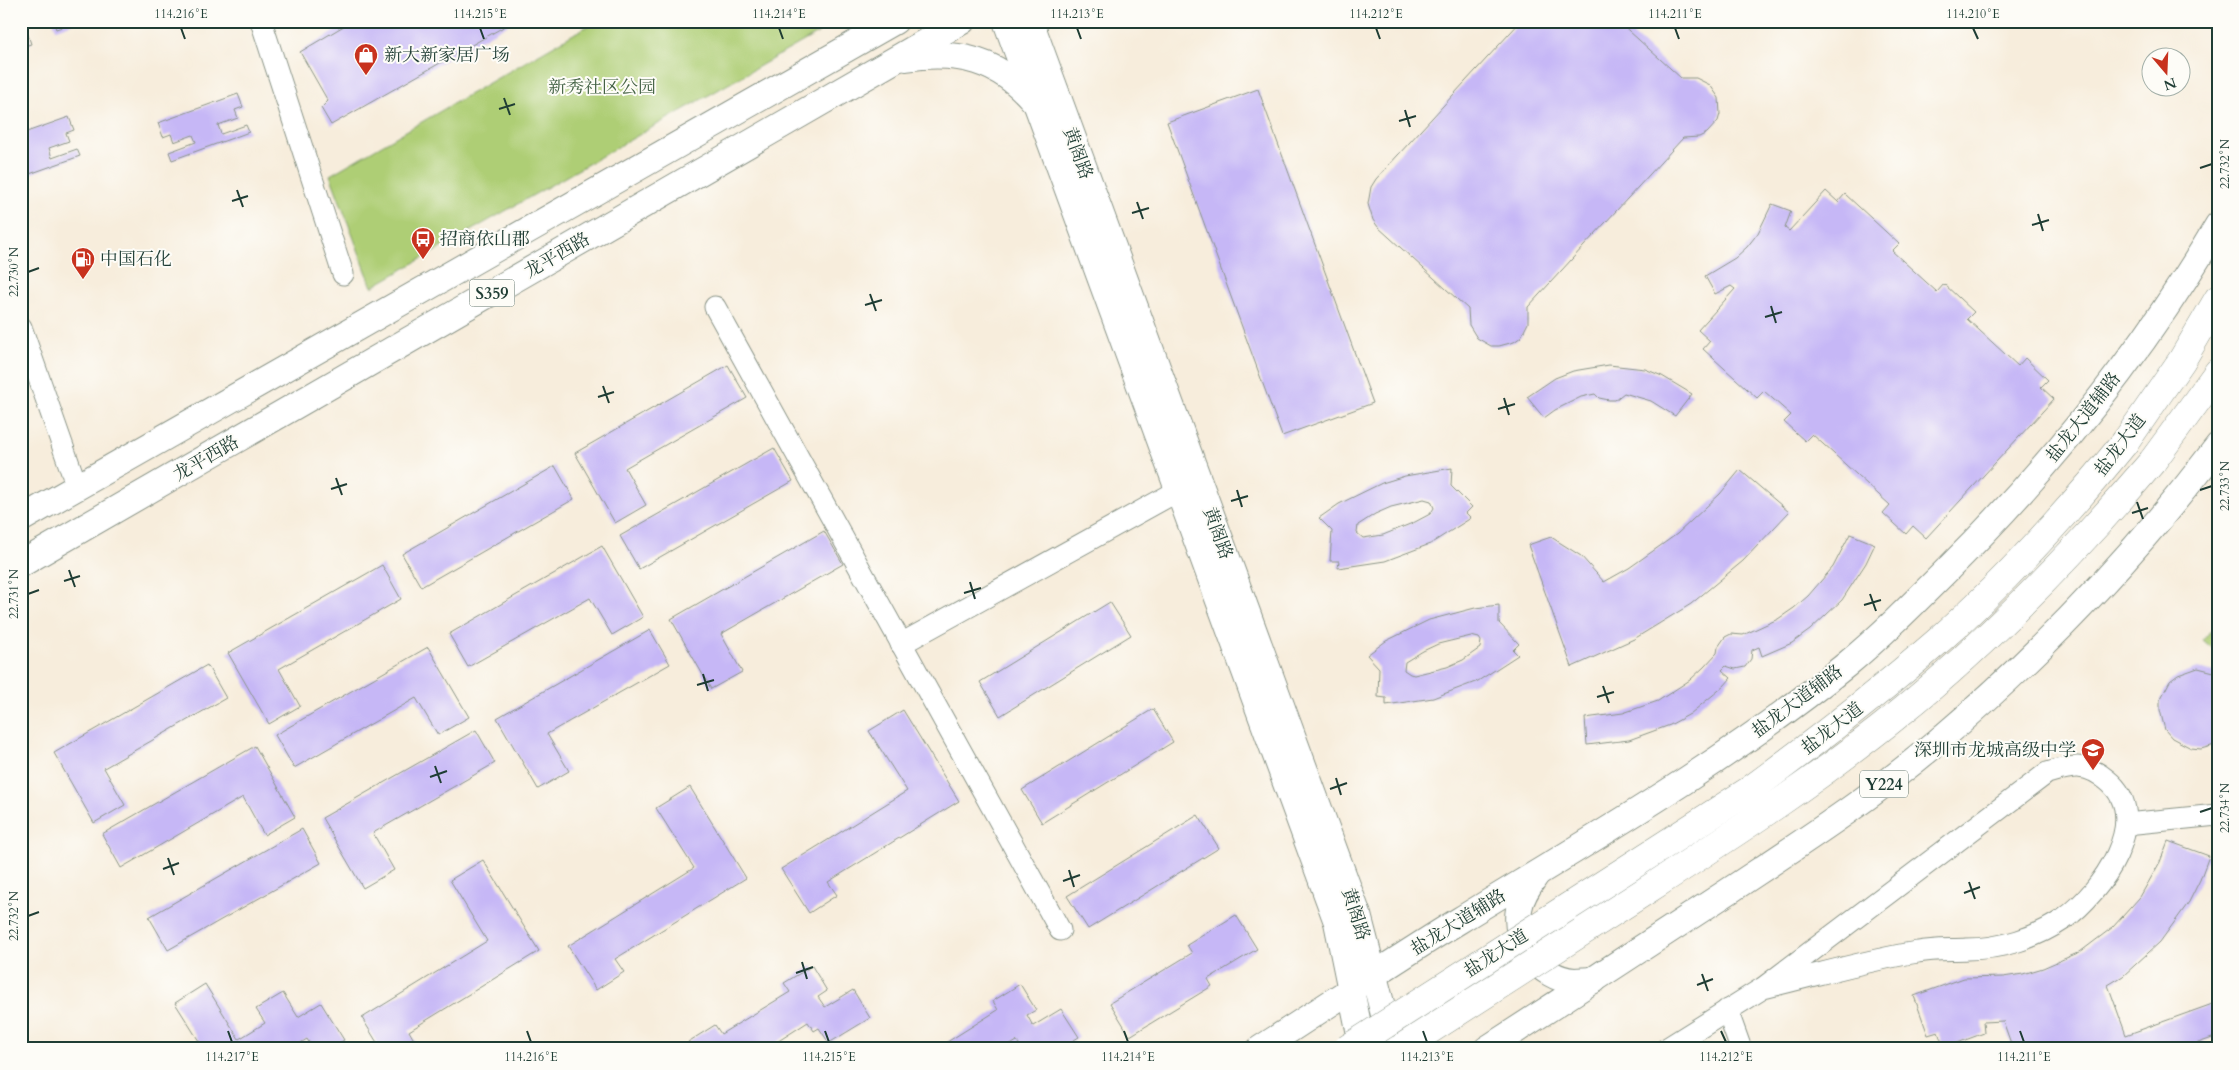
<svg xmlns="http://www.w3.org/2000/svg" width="2239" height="1070" font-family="Cardo,'Noto Serif SC',serif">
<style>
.green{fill:#aece75;stroke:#668654}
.building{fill:#c6b7f6;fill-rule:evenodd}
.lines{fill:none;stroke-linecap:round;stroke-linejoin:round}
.minor-casing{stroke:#8b9588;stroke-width:23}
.major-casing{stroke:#8b9588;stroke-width:28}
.highway-casing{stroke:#8b9588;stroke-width:29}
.minor{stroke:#fff;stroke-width:21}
.major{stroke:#fff;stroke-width:26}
.highway{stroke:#fff;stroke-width:28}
.highway-bridge-casing{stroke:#8b9588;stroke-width:29;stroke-linecap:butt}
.highway-bridge{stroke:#fff;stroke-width:28}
.ticks{fill:none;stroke:#1f3d34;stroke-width:2}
.labels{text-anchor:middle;stroke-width:4;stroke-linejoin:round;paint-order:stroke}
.shield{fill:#fdfcf7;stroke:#62766e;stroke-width:1}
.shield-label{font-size:16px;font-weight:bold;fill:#1f3d34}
.poi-label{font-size:18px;fill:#1f3d34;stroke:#fdfcf7;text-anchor:start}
.park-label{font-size:18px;fill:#436144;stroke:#fdfcf7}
.street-label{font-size:18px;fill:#1f3d34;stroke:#fdfcf7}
.neatline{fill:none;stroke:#1f3d34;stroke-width:2}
.ticks-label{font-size:12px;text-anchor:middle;fill:#1f3d34}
</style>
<rect width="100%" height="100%" fill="#fdfcf7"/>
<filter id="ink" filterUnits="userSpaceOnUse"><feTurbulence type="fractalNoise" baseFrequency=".02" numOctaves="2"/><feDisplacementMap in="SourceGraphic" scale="10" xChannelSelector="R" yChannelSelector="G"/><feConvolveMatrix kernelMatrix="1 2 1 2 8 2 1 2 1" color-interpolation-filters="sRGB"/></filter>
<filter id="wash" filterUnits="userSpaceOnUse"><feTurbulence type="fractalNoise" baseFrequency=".0096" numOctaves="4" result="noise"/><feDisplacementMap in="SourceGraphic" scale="20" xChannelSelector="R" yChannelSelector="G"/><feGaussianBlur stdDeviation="1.12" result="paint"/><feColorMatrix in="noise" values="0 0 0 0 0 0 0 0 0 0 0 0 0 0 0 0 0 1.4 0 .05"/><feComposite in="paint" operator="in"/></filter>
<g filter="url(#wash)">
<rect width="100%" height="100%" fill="#f7eddc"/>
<g class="green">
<polygon points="596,21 839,21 372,287 330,175"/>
<polygon points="2218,623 2218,653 2203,640"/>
</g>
<g id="blocks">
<g class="building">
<polygon points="53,21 76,21 76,22 56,29"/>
<polygon points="352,21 514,21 331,125 321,108 328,101 300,52"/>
<polygon points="1521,21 1618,21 1681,78 1696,78 1710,85 1719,98 1720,114 1718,121 1707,133 1699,137 1683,138 1528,307 1528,323 1521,337 1514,342 1499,346 1491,346 1477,338 1469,325 1468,309 1378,227 1373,220 1368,204 1371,187 1376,179"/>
<polygon points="25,26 31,44 21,47 21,27"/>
<polygon points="1258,89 1373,403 1282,436 1167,122"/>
<polygon points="238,94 243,107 235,110 238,118 218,125 221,134 246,125 249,132 172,160 169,152 196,142 193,135 174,142 171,134 163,137 158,123"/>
<polygon points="69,117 74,130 66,133 69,141 49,148 52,158 77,149 80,156 21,177 21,167 27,165 24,159 21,160 21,134"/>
<polygon points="1826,191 1838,202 1845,194 1899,244 1892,251 1937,292 1944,284 1974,312 1967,319 2018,366 2025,358 2048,380 2041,387 2054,399 1926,538 1913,526 1906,534 1883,513 1890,505 1812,434 1805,441 1784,422 1791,415 1764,391 1757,398 1703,349 1710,341 1698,330 1735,289 1731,286 1715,294 1705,276 1735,258 1747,247 1758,233 1772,204 1791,211 1785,228 1789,231"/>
<polygon points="728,365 747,398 625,468 646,505 615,523 575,453"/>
<polygon points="1609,365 1645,369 1662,376 1692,394 1675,416 1651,401 1624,393 1615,400 1609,400 1599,398 1595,394 1581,397 1555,410 1544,418 1527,397 1555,378 1573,371"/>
<polygon points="774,448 793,481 639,569 620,536"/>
<polygon points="555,466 574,499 421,587 402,554"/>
<path d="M1452 468 1451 486 1472 507 1466 513 1471 518 1430 544 1385 561 1338 568 1339 561H1330L1332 531 1319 518 1339 504 1382 483 1405 476ZM1424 499 1431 501 1434 508 1430 514 1415 522 1383 535 1363 538 1357 533 1358 525 1375 514 1391 507Z"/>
<polygon points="1740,470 1789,512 1743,561 1691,604 1634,639 1572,667 1528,545 1551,537 1581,556 1604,582 1629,568 1677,534 1720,494"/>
<polygon points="824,531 843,564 721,634 742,672 711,689 671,619"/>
<polygon points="1850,534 1875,544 1866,563 1842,600 1810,630 1792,643 1762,656 1759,647 1752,650 1751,659 1745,667 1735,669 1726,666 1722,670 1731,678 1724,686 1690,714 1670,725 1629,740 1587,745 1585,718 1623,713 1658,701 1690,680 1704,667 1717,653 1718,647 1725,637 1731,634 1743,635 1778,619 1794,608 1808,596 1833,567"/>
<polygon points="602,546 643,617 612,635 590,598 468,667 449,634"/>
<polygon points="382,565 401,599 279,669 300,706 269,724 228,653"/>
<polygon points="1110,602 1131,635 1000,716 980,682"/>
<path d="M1499 605V623L1519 644 1513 650 1518 655 1478 681 1433 698 1386 705V698L1378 697 1379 668 1367 655 1386 641 1429 620 1475 608ZM1471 636 1479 638 1481 641 1480 648 1463 660 1447 667 1414 675 1410 674 1404 670 1405 662 1423 651 1438 644Z"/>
<polygon points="650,630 670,664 547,734 569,771 538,789 497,718"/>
<polygon points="428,647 469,717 438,735 416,698 294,768 275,735"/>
<polygon points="207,665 226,698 104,768 125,805 94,823 54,753"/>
<polygon points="2198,668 2218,673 2218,744 2201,749 2191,748 2172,738 2165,730 2160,710 2160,700 2170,681 2178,675"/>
<polygon points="1153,709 1173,742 1042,823 1022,790"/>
<polygon points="903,710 959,801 828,882 837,895 809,913 781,869 907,791 869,731"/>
<polygon points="476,730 495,763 373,833 394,870 363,888 322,818"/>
<polygon points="255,746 295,817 264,835 243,797 121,868 102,834"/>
<polygon points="690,787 746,878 615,959 624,972 596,990 568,946 694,868 656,808"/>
<polygon points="1198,815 1219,848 1088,929 1067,896"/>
<polygon points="302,829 321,863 168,950 149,917"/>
<polygon points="2168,841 2209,856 2200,880 2189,902 2160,942 2123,976 2108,985 2126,1035 2218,1002 2218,1036 2181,1049 2013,1049 2003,1021 1983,1022 1984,1033 1944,1048 1938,1032 1928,1035 1914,996 1964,978 2003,977 2023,974 2043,968 2080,952 2113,927 2140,897 2160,862"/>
<polygon points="483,860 539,951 409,1031 417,1045 411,1049 381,1049 362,1018 487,941 450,880"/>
<polygon points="1236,915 1257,949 1208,979 1212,986 1130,1036 1110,1003 1192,953 1187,945"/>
<polygon points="812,966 827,991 818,997 825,1007 853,990 870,1018 829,1043 819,1028 814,1031 808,1022 766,1049 692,1049 688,1042 715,1025 721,1034 790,992 784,983"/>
<polygon points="205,984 239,1039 265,1023 256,1009 283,993 298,1017 321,1003 344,1040 330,1049 313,1049 307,1039 291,1049 204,1049 175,1003"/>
<polygon points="1020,984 1036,1010 1027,1015 1033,1026 1061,1009 1079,1037 1059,1049 1029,1049 1028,1046 1021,1049 1017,1041 1004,1049 936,1049 998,1010 993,1001"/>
<polygon points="924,1043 927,1049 915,1049"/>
</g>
</g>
</g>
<g filter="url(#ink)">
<use href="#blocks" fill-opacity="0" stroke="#8b9588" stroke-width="1"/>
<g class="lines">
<g class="minor-casing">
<g id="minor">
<polyline points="261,21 343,274"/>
<polyline points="715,307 1060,930"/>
<polyline points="21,327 77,487"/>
<polyline points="901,644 1192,483"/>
<polyline points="2126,824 2217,815"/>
<polyline points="1727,1010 1741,1049"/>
<path d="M1666 1049 1763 988 2047 773C2073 766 2086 762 2107 780 2155 818 2100 894 2064 919 2036 938 2001 949 1967 949 1951 950 1934 949 1918 952 1866 960 1814 976 1763 988"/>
</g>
</g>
<g class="major-casing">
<g id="major">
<polyline points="1006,21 1337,922 1363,1049"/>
<polyline points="1030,21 1358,915 1393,1049"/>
<path d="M906 58C958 50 999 60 1034 101"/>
<polyline points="21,519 895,21"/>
<polyline points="21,564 962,21"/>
<path d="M1536 875C1529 885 1521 896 1519 909 1513 943 1540 978 1574 981 1581 981 1587 980 1594 980"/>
<path d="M1260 1049C1327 1006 1393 961 1460 920 1592 839 1726 762 1846 665 1881 636 1913 604 1945 572 2050 468 2143 352 2218 225"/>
<path d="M1487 1049C1569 996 1651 942 1732 889 1801 843 1871 798 1935 744 2040 655 2134 556 2218 446"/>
</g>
</g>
<g class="highway-casing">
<g id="highway">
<polyline points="2126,441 2182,360 2218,299"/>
<polyline points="2152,462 2218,372"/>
</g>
</g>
<use href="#minor" class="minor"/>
<use href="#major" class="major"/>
<use href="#highway" class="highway"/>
<g class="highway-bridge-casing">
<g id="highway-bridge">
<path d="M1347 1049 1750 790C1814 743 1877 694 1937 642 2006 581 2068 512 2126 441"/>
<path d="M1400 1049C1483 996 1565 943 1647 890 1734 834 1820 778 1900 713 1993 638 2075 552 2152 462"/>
</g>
</g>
<use href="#highway-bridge" class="highway-bridge"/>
</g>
</g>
<path class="ticks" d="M181 28 185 39M480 28 484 39M779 28 783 39M1077 28 1081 39M1376 28 1380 39M1675 28 1679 39M1973 28 1978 39M504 98 510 115M499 109 515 104M1405 110 1410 127M1399 121 1416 116M2200 168 2212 164M237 190 243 207M232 201 248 196M1137 202 1143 219M1132 213 1149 208M2038 214 2043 231M2032 225 2049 220M28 272 39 268M870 294 876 311M865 305 882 300M1771 306 1776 323M1765 317 1782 312M603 386 609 403M598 397 614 392M1504 398 1509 415M1498 409 1515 404M336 478 342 495M331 489 347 484M1237 490 1242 507M2200 490 2212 486M1231 501 1248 496M2137 502 2143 519M2132 513 2148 508M69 570 75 587M64 581 80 576M970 582 975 599M964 593 981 588M28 594 39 590M1870 594 1876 611M1864 605 1881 600M703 674 708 691M697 685 714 680M1603 686 1609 703M1597 697 1614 692M435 766 441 783M430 777 447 771M1336 778 1341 795M1330 789 1347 783M2200 812 2212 808M168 858 174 875M163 869 179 863M1069 870 1074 887M1063 881 1080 875M1969 882 1975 899M1964 893 1980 887M28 916 39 912M802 962 807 979M796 973 813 967M1702 974 1708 991M1697 985 1713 979M228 1031 232 1042M527 1031 531 1042M825 1031 829 1042M1124 1031 1128 1042M1423 1031 1427 1042M1721 1031 1726 1042M2020 1031 2024 1042"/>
<defs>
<g id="shop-pin" transform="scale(1.25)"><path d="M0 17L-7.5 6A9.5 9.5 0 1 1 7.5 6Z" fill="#c8321e" stroke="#fdfcf7"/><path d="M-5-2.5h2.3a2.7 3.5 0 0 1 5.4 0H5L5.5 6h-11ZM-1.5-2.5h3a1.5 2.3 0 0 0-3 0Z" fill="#fff"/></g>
<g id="bus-pin" transform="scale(1.25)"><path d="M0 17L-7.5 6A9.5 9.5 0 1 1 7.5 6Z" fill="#c8321e" stroke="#fdfcf7"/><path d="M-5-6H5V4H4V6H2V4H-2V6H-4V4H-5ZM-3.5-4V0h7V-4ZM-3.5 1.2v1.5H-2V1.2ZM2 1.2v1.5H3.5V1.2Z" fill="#fff"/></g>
<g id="fuel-pin" transform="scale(1.25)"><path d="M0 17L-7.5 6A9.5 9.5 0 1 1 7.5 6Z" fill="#c8321e" stroke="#fdfcf7"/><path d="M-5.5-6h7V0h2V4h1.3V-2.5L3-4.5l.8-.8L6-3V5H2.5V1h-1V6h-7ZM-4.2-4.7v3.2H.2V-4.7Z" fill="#fff"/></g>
<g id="school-pin" transform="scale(1.25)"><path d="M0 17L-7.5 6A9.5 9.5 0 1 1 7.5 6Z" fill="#c8321e" stroke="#fdfcf7"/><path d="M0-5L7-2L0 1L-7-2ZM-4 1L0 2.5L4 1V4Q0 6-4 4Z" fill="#fff"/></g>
</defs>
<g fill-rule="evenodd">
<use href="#shop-pin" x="366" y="55"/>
<use href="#bus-pin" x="423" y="239"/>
<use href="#fuel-pin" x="83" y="259"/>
<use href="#school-pin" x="2093" y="750"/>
</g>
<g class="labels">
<g class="shield">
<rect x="469.5" y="279.5" width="45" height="27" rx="4"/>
<rect x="1860" y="770.5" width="48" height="27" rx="4"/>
</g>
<g class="shield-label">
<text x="492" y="299">S359</text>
<text x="1884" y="790">Y224</text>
</g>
<g class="poi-label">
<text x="384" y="61">新大新家居广场</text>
<text x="440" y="245">招商依山郡</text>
<text x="100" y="265">中国石化</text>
<text x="2076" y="756" text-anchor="end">深圳市龙城高级中学</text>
</g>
<g class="park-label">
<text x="602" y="93">新秀社区公园</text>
</g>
<g class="street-label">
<text transform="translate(1078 153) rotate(70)" y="6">黄阁路</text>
<text transform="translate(557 255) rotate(-30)" y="6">龙平西路</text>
<text transform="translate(2083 417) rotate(-52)" y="6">盐龙大道辅路</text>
<text transform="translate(2120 445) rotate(-53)" y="6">盐龙大道</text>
<text transform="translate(206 458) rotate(-30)" y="6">龙平西路</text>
<text transform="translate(1218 533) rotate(70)" y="6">黄阁路</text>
<text transform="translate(1797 701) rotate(-37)" y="6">盐龙大道辅路</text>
<text transform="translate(1832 728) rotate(-38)" y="6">盐龙大道</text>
<text transform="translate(1356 914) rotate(72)" y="6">黄阁路</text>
<text transform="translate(1458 922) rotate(-32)" y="6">盐龙大道辅路</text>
<text transform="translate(1496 953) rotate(-33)" y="6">盐龙大道</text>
</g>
</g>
<rect width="2239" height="1070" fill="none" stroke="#fdfcf7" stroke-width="55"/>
<g transform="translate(2166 72) rotate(161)"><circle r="24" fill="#fdfcf7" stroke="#a4b0a9"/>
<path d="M0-4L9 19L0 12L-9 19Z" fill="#c8321e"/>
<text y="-8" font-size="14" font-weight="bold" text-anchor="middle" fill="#1f3d34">N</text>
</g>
<rect x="28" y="28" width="2184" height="1014" class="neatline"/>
<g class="ticks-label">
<text x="181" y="18">114.216°E</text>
<text x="480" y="18">114.215°E</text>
<text x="779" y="18">114.214°E</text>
<text x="1077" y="18">114.213°E</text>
<text x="1376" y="18">114.212°E</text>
<text x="1675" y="18">114.211°E</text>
<text x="1973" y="18">114.210°E</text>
<text transform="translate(2225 164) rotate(-90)" y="4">22.732°N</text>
<text transform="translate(14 272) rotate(-90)" y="4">22.730°N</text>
<text transform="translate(2225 486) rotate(-90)" y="4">22.733°N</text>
<text transform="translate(14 594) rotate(-90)" y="4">22.731°N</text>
<text transform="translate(2225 808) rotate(-90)" y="4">22.734°N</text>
<text transform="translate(14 916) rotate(-90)" y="4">22.732°N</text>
<text x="232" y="1061">114.217°E</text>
<text x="531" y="1061">114.216°E</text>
<text x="829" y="1061">114.215°E</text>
<text x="1128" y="1061">114.214°E</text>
<text x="1427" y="1061">114.213°E</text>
<text x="1726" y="1061">114.212°E</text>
<text x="2024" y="1061">114.211°E</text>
</g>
</svg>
